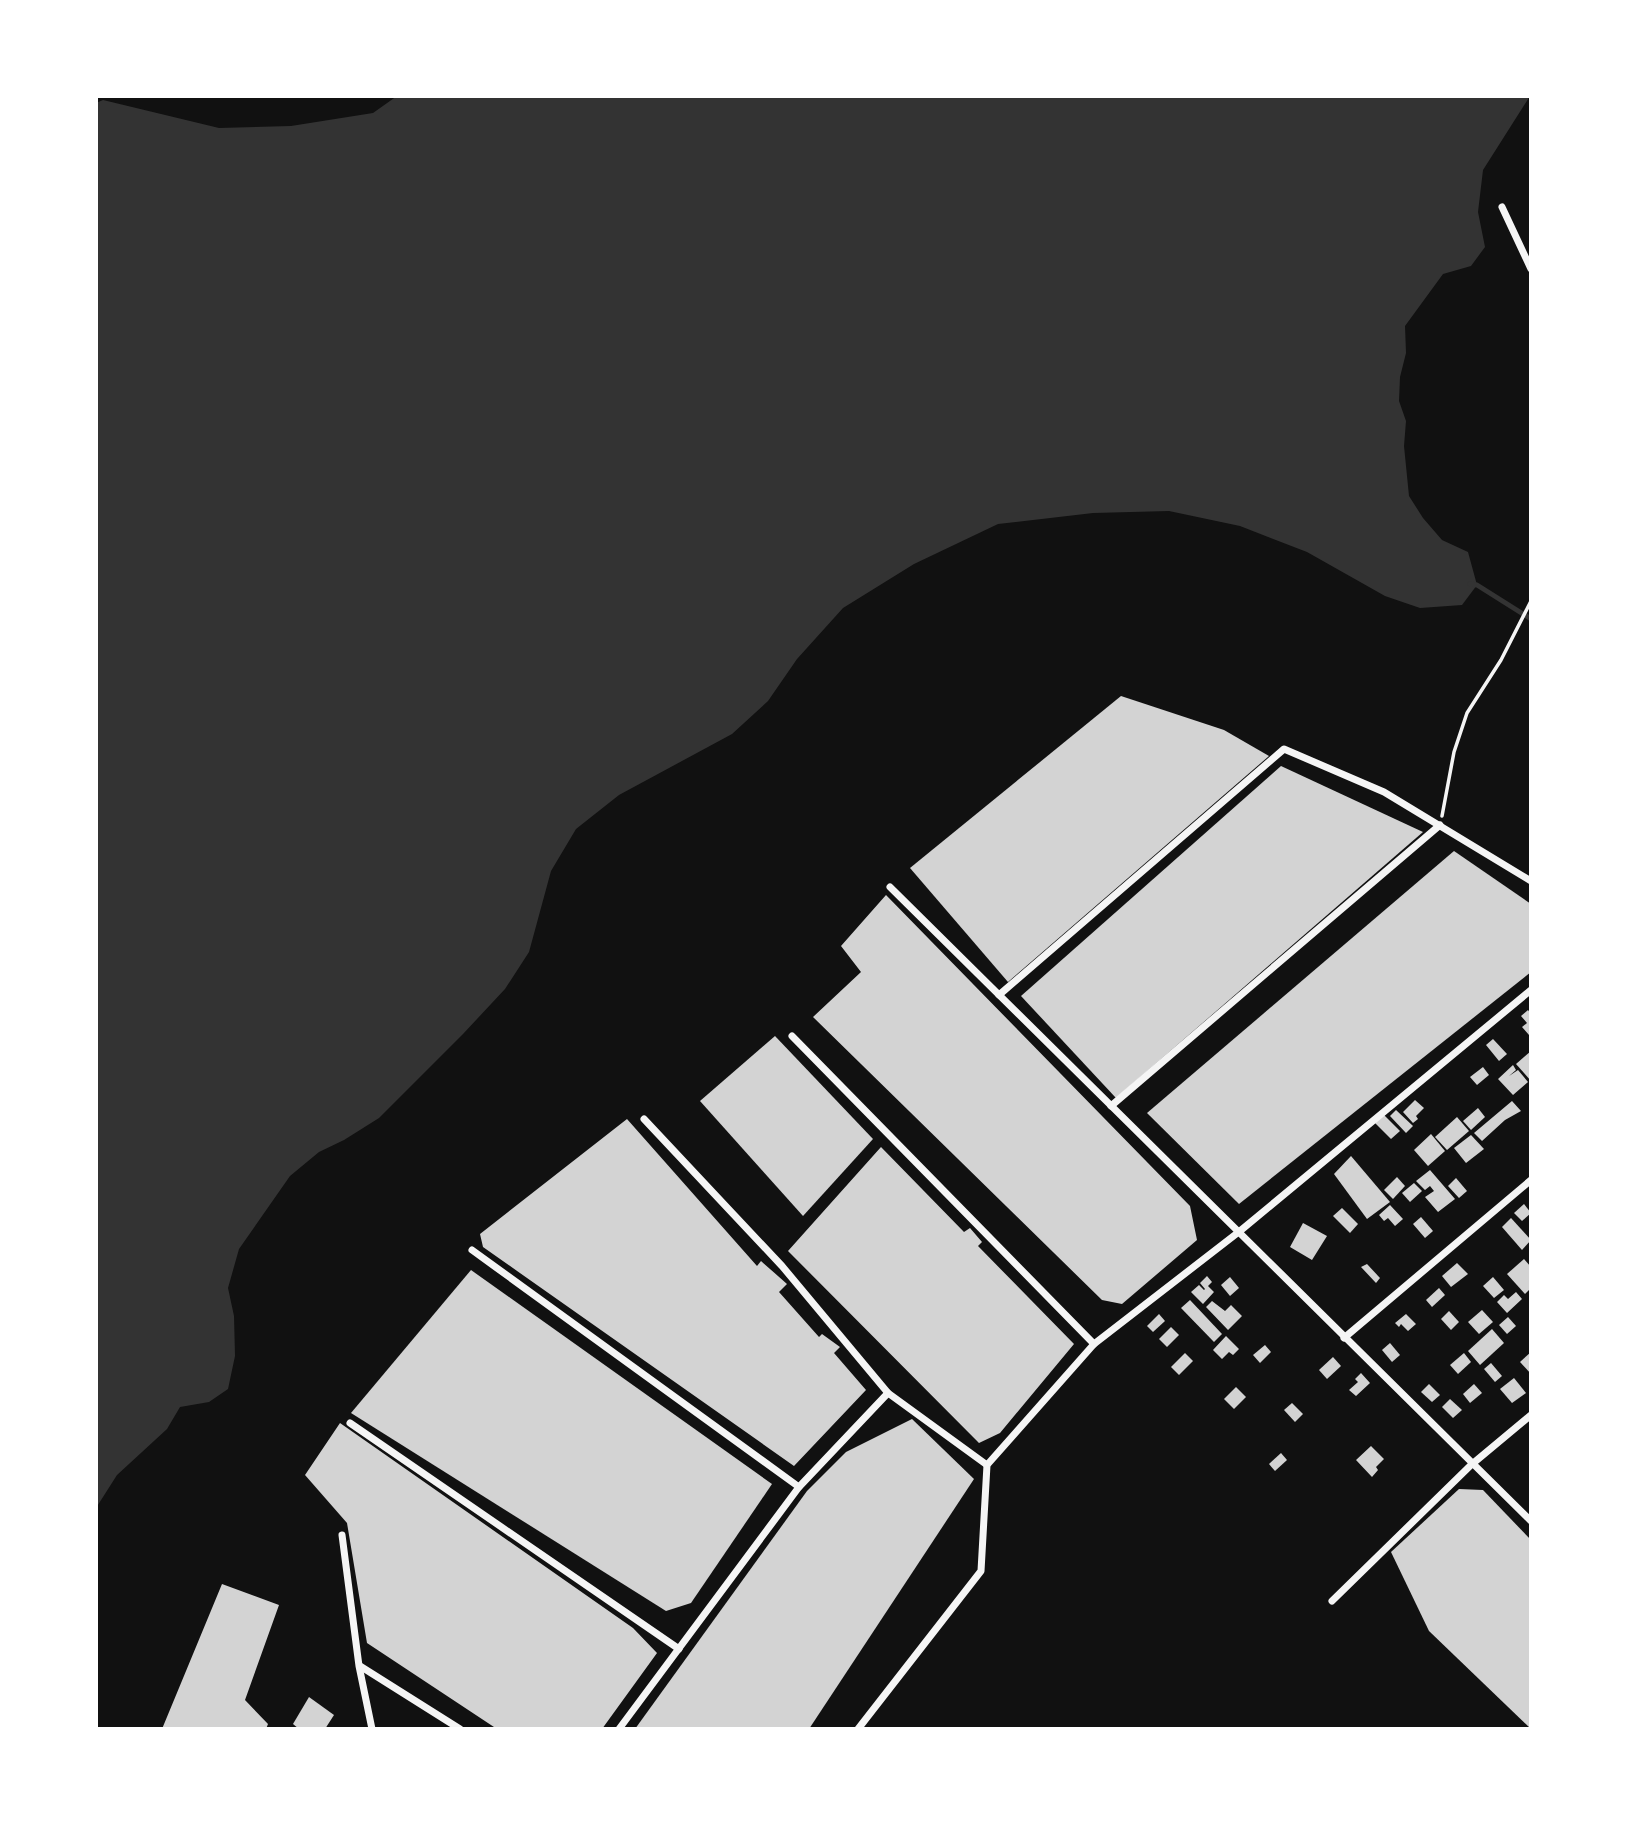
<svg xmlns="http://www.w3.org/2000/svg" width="1627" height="1825" font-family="Commissioner,sans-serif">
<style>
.water{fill:#333}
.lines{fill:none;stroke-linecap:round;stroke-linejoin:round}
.stream{stroke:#333;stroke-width:5}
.building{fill:#d3d3d3}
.path{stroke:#f5f5f5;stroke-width:3.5}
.minor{stroke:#f5f5f5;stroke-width:7}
</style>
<rect width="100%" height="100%" fill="#111"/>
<polygon class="water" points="397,96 1530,96 1483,170 1478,212 1485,247 1471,266 1443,274 1405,326 1406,353 1400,377 1399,401 1406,421 1404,446 1409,496 1423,518 1442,540 1468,552 1477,585 1462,605 1420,608 1385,596 1307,552 1240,526 1169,511 1093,513 998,524 914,564 843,608 797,659 768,701 732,734 619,795 576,829 551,871 529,952 505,989 463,1034 379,1118 344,1140 319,1152 290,1176 239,1249 228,1288 234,1316 235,1356 228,1389 209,1402 180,1407 167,1429 117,1475 96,1508 96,103 103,100 219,128 291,126 373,113"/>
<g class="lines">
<polyline class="stream" points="1470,584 1477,585 1531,619"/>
</g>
<g class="building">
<polygon points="1121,696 1224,730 1269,756 1008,982 910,868"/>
<polygon points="1281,766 1423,832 1116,1098 1021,996"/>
<polygon points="1454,851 1531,904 1531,972 1239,1204 1147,1113"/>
<polygon points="886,895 1190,1206 1197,1240 1122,1304 1102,1300 813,1017 861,972 841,946"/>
<polygon points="1528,1010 1531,1014 1529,1035 1522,1027 1527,1023 1521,1016"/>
<polygon points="775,1036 873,1139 803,1216 700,1101"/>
<polygon points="1493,1039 1507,1054 1499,1061 1486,1045"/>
<polygon points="1531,1051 1531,1081 1516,1064"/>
<polygon points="1513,1065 1516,1070 1509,1076 1518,1070 1528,1082 1513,1095 1498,1079"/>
<polygon points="1483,1067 1489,1075 1477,1085 1470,1077"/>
<polygon points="1415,1100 1424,1108 1416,1116 1418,1119 1413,1123 1403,1112"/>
<polygon points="1512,1101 1521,1111 1505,1120 1482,1141 1474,1133"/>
<polygon points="1478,1108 1485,1117 1471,1130 1463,1121"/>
<polygon points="1396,1110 1413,1126 1406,1133 1390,1116"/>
<polygon points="1383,1114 1400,1131 1391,1139 1374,1122"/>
<polygon points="1457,1117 1469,1131 1447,1150 1435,1137"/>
<polygon points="627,1119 757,1266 761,1261 787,1284 779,1292 819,1337 822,1334 840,1347 834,1353 866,1390 794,1466 483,1247 480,1234"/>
<polygon points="1431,1134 1445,1151 1428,1166 1414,1150"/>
<polygon points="1471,1135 1484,1149 1466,1163 1454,1148"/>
<polygon points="881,1147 964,1232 970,1228 982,1242 978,1246 1074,1344 1000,1433 979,1443 788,1251"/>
<polygon points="1351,1156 1390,1202 1367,1219 1334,1174"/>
<polygon points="1430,1170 1455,1199 1438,1212 1425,1197 1434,1191 1430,1186 1425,1190 1416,1181"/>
<polygon points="1397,1177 1405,1186 1393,1199 1384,1190"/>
<polygon points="1456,1178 1467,1191 1459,1198 1448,1186"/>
<polygon points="1414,1183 1422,1191 1410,1202 1402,1193"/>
<polygon points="1524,1204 1531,1213 1522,1221 1514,1213"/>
<polygon points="1390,1205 1403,1219 1395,1226 1388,1218 1384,1221 1379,1215"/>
<polygon points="1342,1208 1358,1224 1350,1233 1333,1216"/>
<polygon points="1421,1217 1433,1231 1425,1238 1413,1224"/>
<polygon points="1511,1218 1531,1240 1522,1250 1502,1227"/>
<polygon points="1303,1223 1327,1236 1312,1260 1290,1247"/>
<polygon points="1524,1259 1531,1267 1531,1288 1525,1294 1507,1274"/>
<polygon points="1457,1263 1468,1274 1451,1287 1442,1276"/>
<polygon points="1367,1264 1380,1278 1376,1283 1361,1267"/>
<polygon points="471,1270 772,1484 691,1603 666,1611 351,1413"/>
<polygon points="1207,1276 1212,1282 1208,1286 1214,1292 1203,1304 1191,1292 1199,1285 1204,1290 1205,1289 1200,1283"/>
<polygon points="1230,1277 1239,1288 1230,1296 1221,1285"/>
<polygon points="1493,1277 1504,1290 1494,1298 1483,1286"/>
<polygon points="1439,1288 1445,1295 1432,1307 1426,1300"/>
<polygon points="1516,1292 1522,1299 1507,1313 1497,1302 1504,1295 1508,1299"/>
<polygon points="1190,1300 1222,1334 1214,1342 1181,1308"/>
<polygon points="1212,1301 1225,1311 1231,1305 1242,1316 1228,1330 1206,1307"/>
<polygon points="1482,1310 1493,1322 1479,1334 1468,1322"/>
<polygon points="1449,1311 1459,1322 1451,1330 1441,1319"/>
<polygon points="1159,1314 1165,1321 1153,1332 1147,1326"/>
<polygon points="1406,1314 1416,1324 1408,1331 1401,1324 1399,1327 1395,1323"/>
<polygon points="1508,1317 1516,1326 1507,1334 1499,1325"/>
<polygon points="1171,1327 1179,1335 1167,1347 1159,1339"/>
<polygon points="1492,1329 1504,1343 1480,1365 1468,1351"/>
<polygon points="1226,1336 1239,1349 1233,1355 1229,1352 1222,1359 1213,1350"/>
<polygon points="1390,1343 1400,1355 1392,1362 1382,1350"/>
<polygon points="1265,1345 1271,1352 1260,1363 1253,1355"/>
<polygon points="1531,1352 1531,1374 1520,1362"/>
<polygon points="1185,1353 1193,1361 1179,1375 1171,1367"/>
<polygon points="1464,1353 1471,1362 1458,1374 1450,1365"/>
<polygon points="1333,1357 1341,1366 1327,1379 1319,1370"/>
<polygon points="1491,1363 1502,1376 1495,1382 1484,1369"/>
<polygon points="1361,1373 1370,1383 1356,1396 1349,1390 1358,1382 1355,1379"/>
<polygon points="1514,1378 1526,1393 1512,1403 1500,1389"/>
<polygon points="1429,1384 1440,1395 1432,1402 1421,1392"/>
<polygon points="1474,1384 1482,1393 1470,1403 1463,1394"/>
<polygon points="1236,1387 1246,1397 1234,1409 1224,1399"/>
<polygon points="1450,1399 1462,1410 1453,1418 1442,1407"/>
<polygon points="1292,1403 1303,1414 1295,1422 1284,1410"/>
<polygon points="912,1419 974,1479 809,1729 635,1729 807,1491 846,1452"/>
<polygon points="340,1423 633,1628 657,1653 602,1729 497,1729 367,1643 347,1523 305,1475"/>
<polygon points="1371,1446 1384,1459 1376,1467 1378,1470 1372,1477 1356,1460"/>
<polygon points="1281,1453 1287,1460 1275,1471 1269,1464"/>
<polygon points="1459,1489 1483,1490 1531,1540 1531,1729 1429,1631 1391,1552"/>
<polygon points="222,1584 279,1605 245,1700 268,1724 266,1729 162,1729"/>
<polygon points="309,1697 334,1715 325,1729 299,1729 293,1724"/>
</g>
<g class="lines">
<polyline class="path" points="1442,816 1454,752 1467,713 1501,660 1531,601"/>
<g class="minor">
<polyline points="1502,207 1531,269"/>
<polyline points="890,887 1531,1521"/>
<polyline points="999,995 1284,749 1384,792 1531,881"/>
<polyline points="792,1036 1094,1344"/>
<polyline points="1111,1106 1440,825"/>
<polyline points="644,1119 782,1266 888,1393 987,1465"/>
<polyline points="472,1250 799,1487"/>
<polyline points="1344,1338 1531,1180"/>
<polyline points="350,1423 679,1649"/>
<polyline points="342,1535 359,1666 372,1729"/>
<polyline points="1332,1601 1471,1465 1531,1415"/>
<polyline points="360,1666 460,1729"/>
<polyline points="619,1729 799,1487 888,1393"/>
<polyline points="858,1729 981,1571 987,1465 1094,1344 1240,1231 1531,990"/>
</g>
</g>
<rect width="1627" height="1825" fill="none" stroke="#ffffff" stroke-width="196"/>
</svg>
